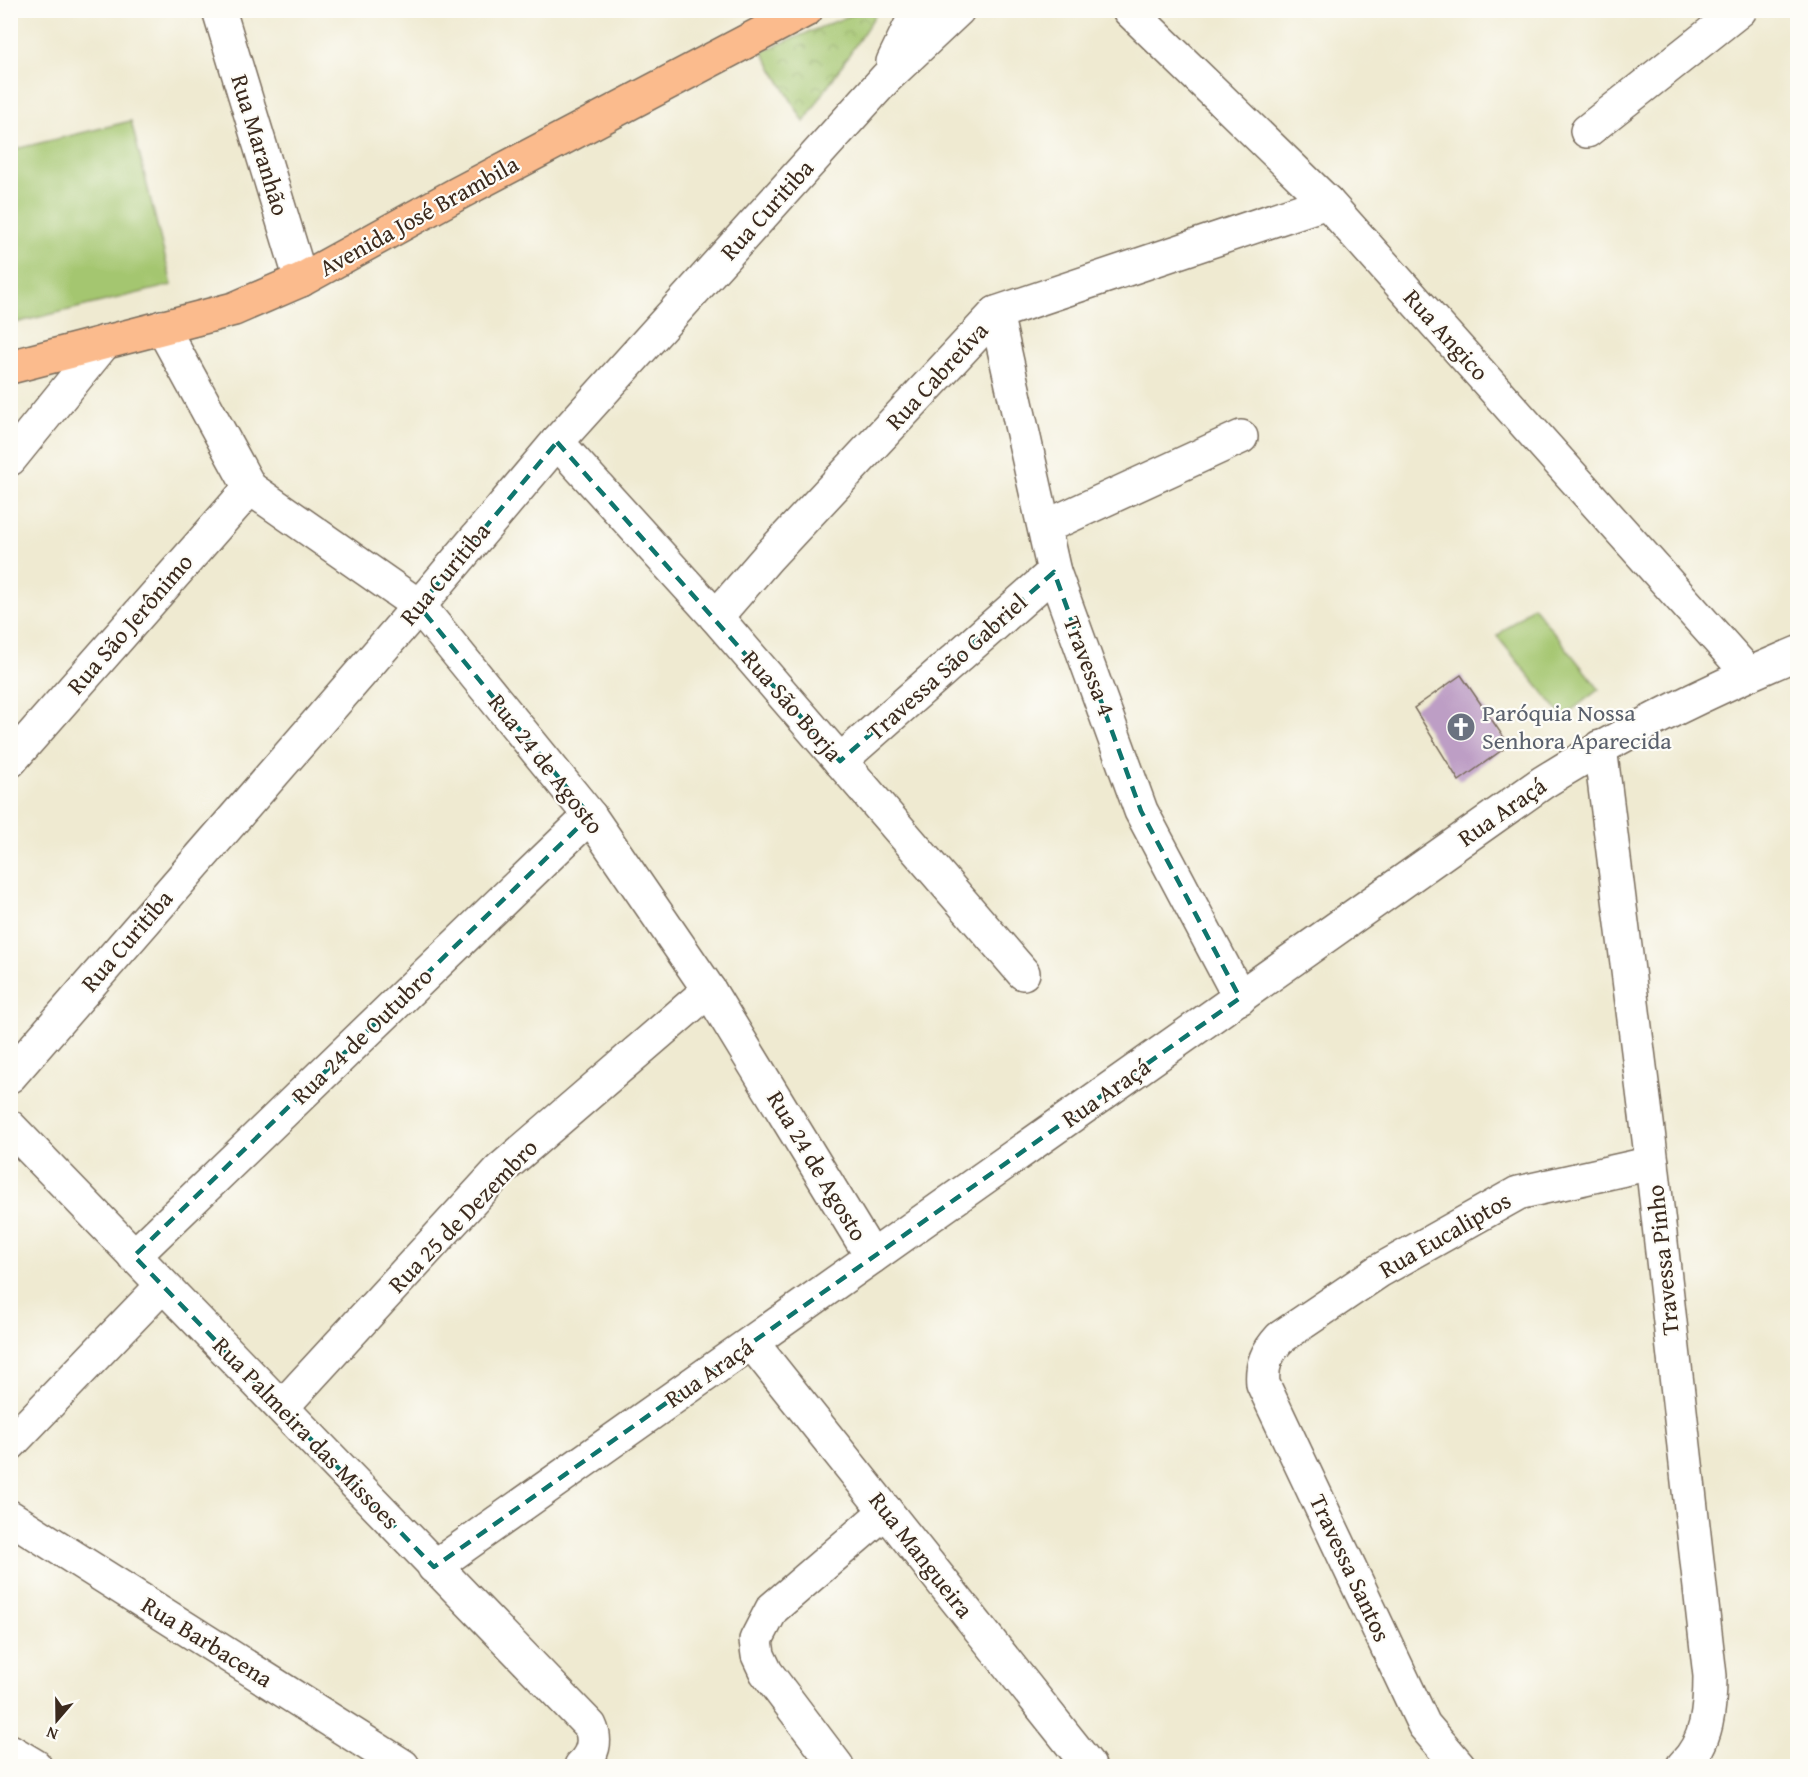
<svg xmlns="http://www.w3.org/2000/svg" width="1808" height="1777" font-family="'Gentium Book Plus',serif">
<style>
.green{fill:#a4c66f;stroke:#707846;stroke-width:1.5}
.park{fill:url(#park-crowns);stroke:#707846;stroke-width:1.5}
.building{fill:#bd9ec5}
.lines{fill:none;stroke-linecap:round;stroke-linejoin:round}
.minor-casing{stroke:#7a6d5d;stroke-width:36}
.major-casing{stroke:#7a6d5d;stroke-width:36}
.minor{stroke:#fff;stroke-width:33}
.major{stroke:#fbbb8d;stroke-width:33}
.marked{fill:none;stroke:#0f766e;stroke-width:4.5;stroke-dasharray:12 8;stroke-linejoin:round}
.labels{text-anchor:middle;stroke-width:4.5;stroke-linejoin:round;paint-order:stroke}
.street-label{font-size:24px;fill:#3b2a1e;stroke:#fdfcf7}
.worship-label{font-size:24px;fill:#5b616d;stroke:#fdfcf7;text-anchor:start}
</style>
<defs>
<pattern id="park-crowns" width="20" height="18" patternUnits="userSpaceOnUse" patternTransform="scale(1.5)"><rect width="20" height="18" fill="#a4c66f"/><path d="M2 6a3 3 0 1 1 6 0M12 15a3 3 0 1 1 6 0" fill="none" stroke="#87a15b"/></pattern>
</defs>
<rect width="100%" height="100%" fill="#fdfcf7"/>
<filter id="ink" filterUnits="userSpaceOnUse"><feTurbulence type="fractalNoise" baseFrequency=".0167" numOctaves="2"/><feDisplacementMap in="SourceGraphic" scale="12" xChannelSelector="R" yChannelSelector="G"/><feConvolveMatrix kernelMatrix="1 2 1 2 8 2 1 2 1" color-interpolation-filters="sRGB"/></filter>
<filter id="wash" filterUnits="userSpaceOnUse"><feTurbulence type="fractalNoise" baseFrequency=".008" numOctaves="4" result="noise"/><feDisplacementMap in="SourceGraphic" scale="24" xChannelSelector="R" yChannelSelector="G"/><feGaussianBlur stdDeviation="1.35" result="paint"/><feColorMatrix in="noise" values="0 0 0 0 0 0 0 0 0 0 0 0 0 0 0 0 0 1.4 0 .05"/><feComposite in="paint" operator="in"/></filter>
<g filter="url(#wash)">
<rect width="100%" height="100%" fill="#efead1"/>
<g class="green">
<polygon points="131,121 172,285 11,324 11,150"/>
<polygon points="1533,606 1599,689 1563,717 1497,636"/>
</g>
<polygon class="park" points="861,11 878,11 804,122 762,51"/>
<g id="blocks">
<polygon class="building" points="1461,675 1509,745 1459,781 1414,708"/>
</g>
</g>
<g filter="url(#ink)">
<use href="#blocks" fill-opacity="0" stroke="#7a6d5d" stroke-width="1.5"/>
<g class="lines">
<g class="minor-casing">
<g id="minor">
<polyline points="219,10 301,280"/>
<polyline points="1129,10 1327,202 1749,674"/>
<polyline points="893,62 918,10"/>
<polyline points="1587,131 1740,10"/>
<polyline points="996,313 1054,572 1141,811 1240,998"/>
<polyline points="162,327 250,488 419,606 590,816 709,990 872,1257"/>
<polyline points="557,442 716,617 1023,973"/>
<polyline points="10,459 105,342"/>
<polyline points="1045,527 1241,437"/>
<polyline points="716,617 768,557 996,313 1327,202"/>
<path d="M1600 747 1652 1163 1710 1676C1710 1708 1708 1742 1683 1766"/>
<polyline points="10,761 250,488"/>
<polyline points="840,761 1054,572"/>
<polyline points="10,1076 419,606 557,442 886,78 958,10"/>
<path d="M10 1127 590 1726C597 1741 593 1755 581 1766"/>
<polyline points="134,1256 590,816"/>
<polyline points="752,1343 1089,1766"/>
<polyline points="282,1407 500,1170 709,990"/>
<polyline points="10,1444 162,1286"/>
<polyline points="10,1517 403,1766"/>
<path d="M434 1567 1542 783C1623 732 1710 690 1798 653"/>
<polyline points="10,1751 35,1766"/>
<polyline points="837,1766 766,1672 758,1655 756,1640 772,1609 886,1511"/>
<path d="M1459 1766 1424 1725 1263 1384C1261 1365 1267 1352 1280 1338L1379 1271 1518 1193 1652 1163"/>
</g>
</g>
<g class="major-casing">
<polyline id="major" points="10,367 234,309 301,280 457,194 806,10"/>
</g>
<use href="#minor" class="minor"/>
<use href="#major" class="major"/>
</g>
</g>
<path class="marked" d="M557 442 840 761 1054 572 1141 811 1240 998 434 1567 134 1256 590 816 419 606Z"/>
<defs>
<g id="church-disc" transform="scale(1.5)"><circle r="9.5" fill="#6b7280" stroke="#fdfcf7"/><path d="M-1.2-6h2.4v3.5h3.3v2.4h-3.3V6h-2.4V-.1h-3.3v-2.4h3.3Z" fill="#fff"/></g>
</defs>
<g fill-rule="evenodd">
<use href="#church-disc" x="1461" y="727"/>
</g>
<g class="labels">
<g class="street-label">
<text transform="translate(260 145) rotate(73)" y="8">Rua Maranhão</text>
<text transform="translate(767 210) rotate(-48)" y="8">Rua Curitiba</text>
<text transform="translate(419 216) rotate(-29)" y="8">Avenida José Brambila</text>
<text transform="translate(1446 335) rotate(48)" y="8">Rua Angico</text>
<text transform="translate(937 376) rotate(-47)" y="8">Rua Cabreúva</text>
<text transform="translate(445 574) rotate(-50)" y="8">Rua Curitiba</text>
<text transform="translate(130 624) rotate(-49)" y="8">Rua São Jerônimo</text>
<text transform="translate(1089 666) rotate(69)" y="8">Travessa 4</text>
<text transform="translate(947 667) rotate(-42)" y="8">Travessa São Gabriel</text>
<text transform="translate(792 706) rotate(49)" y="8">Rua São Borja</text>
<text transform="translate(546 764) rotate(52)" y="8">Rua 24 de Agosto</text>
<text transform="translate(1502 812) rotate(-35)" y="8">Rua Araçá</text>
<text transform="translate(127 941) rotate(-49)" y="8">Rua Curitiba</text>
<text transform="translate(362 1036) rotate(-44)" y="8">Rua 24 de Outubro</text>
<text transform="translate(1106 1093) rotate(-35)" y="8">Rua Araçá</text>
<text transform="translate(817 1166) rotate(59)" y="8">Rua 24 de Agosto</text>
<text transform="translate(463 1216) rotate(-46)" y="8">Rua 25 de Dezembro</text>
<text transform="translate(1445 1235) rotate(-30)" y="8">Rua Eucaliptos</text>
<text transform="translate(1663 1260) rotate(-96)" y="8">Travessa Pinho</text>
<text transform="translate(709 1373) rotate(-35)" y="8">Rua Araçá</text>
<text transform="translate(306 1433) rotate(46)" y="8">Rua Palmeira das Missoes</text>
<text transform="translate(921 1555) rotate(52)" y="8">Rua Mangueira</text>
<text transform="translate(1350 1568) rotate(65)" y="8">Travessa Santos</text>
<text transform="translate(207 1642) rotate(32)" y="8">Rua Barbacena</text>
</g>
<g class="worship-label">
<text x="1482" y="721">Paróquia Nossa<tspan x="1482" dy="28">Senhora Aparecida</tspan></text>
</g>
</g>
<rect width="1808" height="1777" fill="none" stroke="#fdfcf7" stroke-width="36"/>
<g transform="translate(57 1720) rotate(200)" stroke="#fdfcf7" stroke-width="4.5" paint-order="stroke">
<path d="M0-4.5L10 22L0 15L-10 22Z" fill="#3b2a1e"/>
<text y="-9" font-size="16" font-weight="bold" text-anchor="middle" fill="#3b2a1e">N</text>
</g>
</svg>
